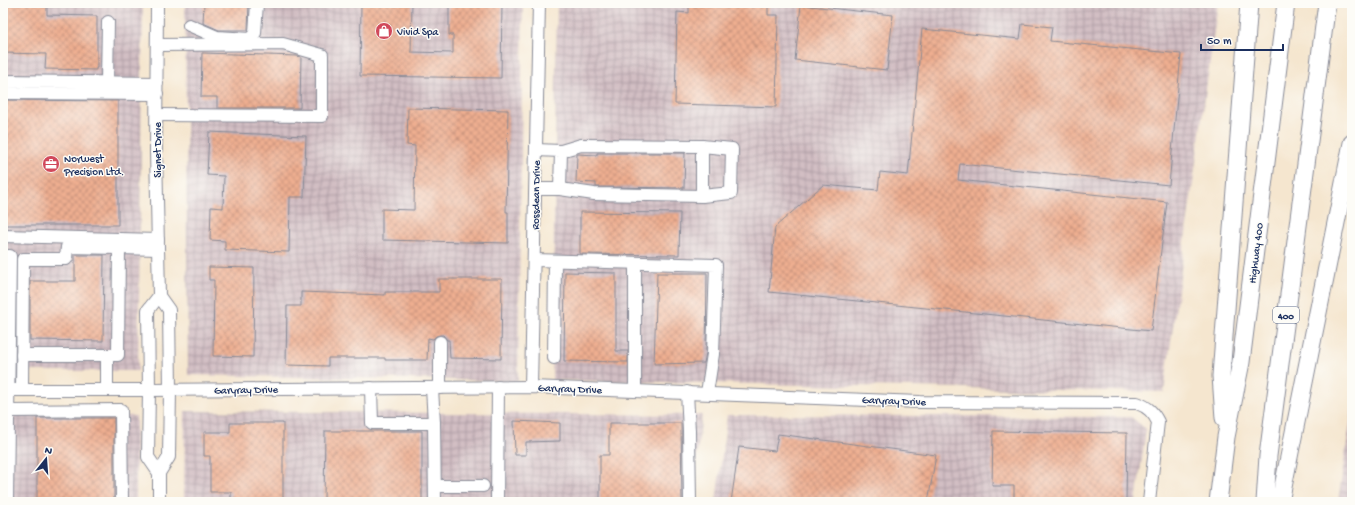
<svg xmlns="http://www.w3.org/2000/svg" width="1355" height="505" font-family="'Gochi Hand',sans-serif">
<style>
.industrial{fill:url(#industrial-grid)}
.building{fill:url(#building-cross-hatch)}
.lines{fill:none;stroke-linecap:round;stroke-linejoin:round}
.minor-casing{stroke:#888a96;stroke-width:14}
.highway-casing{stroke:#888a96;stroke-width:19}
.minor{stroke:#fff;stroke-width:12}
.highway{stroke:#fff;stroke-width:17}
.labels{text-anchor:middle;stroke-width:3;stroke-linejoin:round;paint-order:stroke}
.shield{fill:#fdfcf7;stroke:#5f6c8c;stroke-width:1}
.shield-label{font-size:10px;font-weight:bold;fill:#1b2f5e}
.poi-label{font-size:11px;fill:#1b2f5e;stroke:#fdfcf7;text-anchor:start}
.street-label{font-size:11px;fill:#1b2f5e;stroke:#fdfcf7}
</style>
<defs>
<pattern id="industrial-grid" width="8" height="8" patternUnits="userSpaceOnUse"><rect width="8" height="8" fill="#d2bec3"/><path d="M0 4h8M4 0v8" fill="none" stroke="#aa9ba2"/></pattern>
<pattern id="building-cross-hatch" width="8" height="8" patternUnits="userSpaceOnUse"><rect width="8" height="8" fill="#eeae90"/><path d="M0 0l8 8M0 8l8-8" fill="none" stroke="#c08e79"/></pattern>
</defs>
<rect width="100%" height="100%" fill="#fdfcf7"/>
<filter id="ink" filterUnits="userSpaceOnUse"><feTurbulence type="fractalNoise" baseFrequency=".025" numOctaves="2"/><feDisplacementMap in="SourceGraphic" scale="8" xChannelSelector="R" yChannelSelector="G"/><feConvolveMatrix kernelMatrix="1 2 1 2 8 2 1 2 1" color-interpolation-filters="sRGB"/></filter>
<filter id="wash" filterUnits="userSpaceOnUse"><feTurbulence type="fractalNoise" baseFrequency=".012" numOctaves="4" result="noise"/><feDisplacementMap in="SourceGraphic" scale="16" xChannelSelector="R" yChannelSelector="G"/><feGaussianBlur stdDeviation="0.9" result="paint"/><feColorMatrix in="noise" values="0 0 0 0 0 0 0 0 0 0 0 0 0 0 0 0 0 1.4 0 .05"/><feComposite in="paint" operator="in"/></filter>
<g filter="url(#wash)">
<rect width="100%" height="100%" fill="#f5e6cf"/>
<g class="industrial">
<polygon points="3,3 143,3 138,371 3,371"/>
<polygon points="185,3 523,3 518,381 188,375"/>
<polygon points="557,3 1218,3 1164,392 552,380"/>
<polygon points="1352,409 1352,502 1338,502"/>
<polygon points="185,411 702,415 691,502 184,502"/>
<polygon points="3,413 136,416 136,502 3,502"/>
<polygon points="727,415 1131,417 1146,429 1136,502 716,502"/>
</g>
<g id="blocks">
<g class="building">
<polygon points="3,3 47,3 47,15 97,16 97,68 96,68 96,70 45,69 46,54 3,53"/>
<polygon points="204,3 249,3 248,30 219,30 203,23"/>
<polygon points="361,3 412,3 411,52 453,53 453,35 449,35 449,3 502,3 501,78 360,76"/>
<polygon points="689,3 768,3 768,15 778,15 776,107 675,104 677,12 689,13"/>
<polygon points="801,5 893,15 887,70 795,60"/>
<polygon points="1022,24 1052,27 1050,41 1181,54 1169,185 960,164 958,180 1167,202 1151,331 769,292 775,227 823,185 878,190 880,172 908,175 922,29 1020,39"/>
<polygon points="202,53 297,56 301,57 300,108 217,108 217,97 201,97"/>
<polygon points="3,100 118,101 118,225 3,225"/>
<polygon points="408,108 508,110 506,212 508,212 508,243 382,240 382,209 414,210 415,146 407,145"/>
<polygon points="209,132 306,136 304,197 290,197 289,252 225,250 225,241 210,240 211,207 223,208 224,176 207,175"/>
<polygon points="597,153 685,153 684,188 596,187 596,183 576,182 577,154 597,155"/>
<polygon points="580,212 680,213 679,255 580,254"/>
<polygon points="75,255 104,255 103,341 30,340 30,281 75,281"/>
<polygon points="209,267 254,268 253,357 213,356 214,280 209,280"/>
<polygon points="565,272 616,273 616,351 628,351 628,362 564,361"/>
<polygon points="657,273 707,273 706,353 704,363 654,364"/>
<polygon points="439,279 502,279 501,359 450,358 449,340 447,340 443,335 440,335 436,336 433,339 428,338 427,360 385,360 385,358 328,358 328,366 286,365 287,306 301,306 301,292 385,295 385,292 439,292"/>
<rect x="37" y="418" width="77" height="84"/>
<polygon points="514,421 560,423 560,441 526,442 526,455 515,455"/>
<polygon points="230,423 283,423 283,502 231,502 231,492 210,492 210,456 204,456 204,432 230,432"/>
<polygon points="609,423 681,423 682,502 600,502 600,455 609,455"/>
<polygon points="325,431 422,431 422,502 369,502 369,501 324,500"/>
<polygon points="993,431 1127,433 1126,502 1014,502 1014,486 992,486"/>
<polygon points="778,434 936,455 928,502 731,502 739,447 775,451"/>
</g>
</g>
</g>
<g filter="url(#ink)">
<use href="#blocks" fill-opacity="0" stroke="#888a96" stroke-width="1"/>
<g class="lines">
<g class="minor-casing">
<g id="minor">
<polyline points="157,3 156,150 159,296 169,310 170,390 169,457 159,473 159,502"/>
<polyline points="189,25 217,37 250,39 255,33 257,3"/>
<polyline points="3,81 157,83"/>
<polyline points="107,82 108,22"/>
<polyline points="3,93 157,94"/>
<polyline points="157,115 322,116 322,55 283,44 157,45"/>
<polyline points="702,146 732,149 731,193 702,196"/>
<polyline points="536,189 560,189 561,151 536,150"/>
<polyline points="560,189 594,194 702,196 702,146 581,145 561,151"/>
<polyline points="3,236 158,240"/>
<polyline points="3,256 10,256 7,502"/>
<polyline points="534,260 716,265 713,354 707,393"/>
<polyline points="22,355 118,355 119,248 158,249"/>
<polyline points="554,358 555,261"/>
<polyline points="531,387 539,3"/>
<polyline points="371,388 372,423 434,423 432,388"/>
<polyline points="440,388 440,342"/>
<path d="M3 390H149L531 387 920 402 1137 403C1148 407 1153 412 1158 422L1149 502"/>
<polyline points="22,390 23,259 66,259 67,247 119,248"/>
<polyline points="107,390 107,355"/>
<polyline points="635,390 635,263"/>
<polyline points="687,392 689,431 690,502"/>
<polyline points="9,411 121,410 122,502"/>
<polyline points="434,423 435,502"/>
<polyline points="159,473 148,457 149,390 148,310 159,296"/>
<polyline points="435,486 483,486"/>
<polyline points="497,502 498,387"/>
</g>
</g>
<g class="highway-casing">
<g id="highway">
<polyline points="1224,418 1221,376 1249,3"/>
<polyline points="1218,502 1226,437 1241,362 1286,3"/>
<polyline points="1265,502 1268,456 1327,3"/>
<polyline points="1280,502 1352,143"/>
</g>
</g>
<use href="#minor" class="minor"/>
<use href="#highway" class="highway"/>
</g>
</g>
<defs>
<g id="shop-disc" transform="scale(0.9)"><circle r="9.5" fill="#d1495b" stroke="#fdfcf7"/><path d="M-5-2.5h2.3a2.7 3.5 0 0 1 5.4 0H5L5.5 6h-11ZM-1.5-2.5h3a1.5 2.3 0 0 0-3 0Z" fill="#fff"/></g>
<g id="office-disc" transform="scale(0.9)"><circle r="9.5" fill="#d1495b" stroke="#fdfcf7"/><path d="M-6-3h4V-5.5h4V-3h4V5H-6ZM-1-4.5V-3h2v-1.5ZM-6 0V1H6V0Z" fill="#fff"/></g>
</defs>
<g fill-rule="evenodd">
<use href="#shop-disc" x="384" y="31"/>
<use href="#office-disc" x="51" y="164"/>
</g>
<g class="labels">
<rect class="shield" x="1273" y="307" width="26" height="16" rx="3"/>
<g class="shield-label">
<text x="1286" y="319">400</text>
</g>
<g class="poi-label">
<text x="397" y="35">Vivid Spa</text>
<text x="64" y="162">Norwest<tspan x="64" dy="13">Precision Ltd.</tspan></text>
</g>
<g class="street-label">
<text transform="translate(157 150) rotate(-90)" y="4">Signet Drive</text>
<text transform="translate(535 195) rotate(-89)" y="4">Rossdean Drive</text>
<text transform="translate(1255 253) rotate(-83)" y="4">Highway 400</text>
<text transform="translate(570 388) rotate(2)" y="4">Garyray Drive</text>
<text transform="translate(246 389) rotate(-1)" y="4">Garyray Drive</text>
<text transform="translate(894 400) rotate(2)" y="4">Garyray Drive</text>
</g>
</g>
<rect width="1355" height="505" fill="none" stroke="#fdfcf7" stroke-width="16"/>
<g transform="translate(46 459) rotate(17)" stroke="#fdfcf7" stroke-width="3" paint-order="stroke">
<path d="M0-3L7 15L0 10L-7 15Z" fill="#1b2f5e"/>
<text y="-6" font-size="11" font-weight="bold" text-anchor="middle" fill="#1b2f5e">N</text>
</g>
<path d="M1201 44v6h82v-6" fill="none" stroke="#1b2f5e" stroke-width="2"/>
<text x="1207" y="44" font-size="12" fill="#1b2f5e" stroke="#fdfcf7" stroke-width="3" paint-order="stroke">50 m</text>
</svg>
